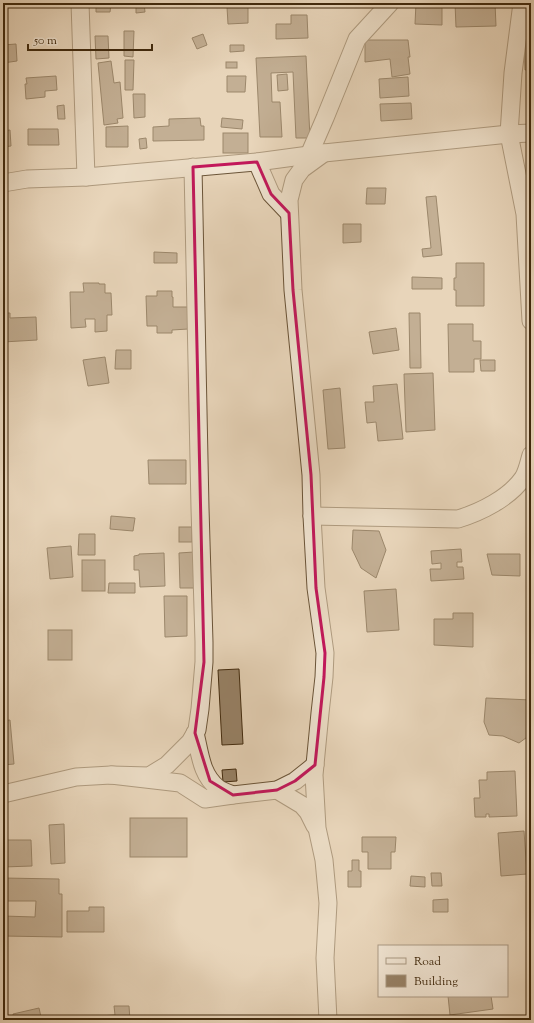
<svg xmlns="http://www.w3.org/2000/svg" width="534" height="1023" font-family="'Sorts Mill Goudy',serif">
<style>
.building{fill:#978267;stroke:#40290d}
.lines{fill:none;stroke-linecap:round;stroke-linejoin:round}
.minor-casing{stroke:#6a5438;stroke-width:19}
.minor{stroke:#f0e4d2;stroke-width:17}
.marked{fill:none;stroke:#c2185b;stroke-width:3;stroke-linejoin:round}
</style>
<rect width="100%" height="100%" fill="#e8d5ba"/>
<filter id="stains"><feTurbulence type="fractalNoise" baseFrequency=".005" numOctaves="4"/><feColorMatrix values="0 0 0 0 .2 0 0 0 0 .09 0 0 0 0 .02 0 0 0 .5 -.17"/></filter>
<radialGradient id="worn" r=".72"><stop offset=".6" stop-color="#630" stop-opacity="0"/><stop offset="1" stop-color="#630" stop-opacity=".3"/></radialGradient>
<g class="building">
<polygon points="136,3 144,3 145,12 136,13"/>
<polygon points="416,3 442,3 442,25 415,24"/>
<polygon points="455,3 495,3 496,26 456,27"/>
<polygon points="96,4 111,4 110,12 96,12"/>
<polygon points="248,6 248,23 228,24 227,7"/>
<polygon points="531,10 531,27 530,27 527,11"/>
<polygon points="291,15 307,15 308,38 276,39 276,24 291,24"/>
<polygon points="124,31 134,31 133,57 124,56"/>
<polygon points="203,34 207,45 197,49 192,38"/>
<polygon points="95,36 108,36 109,58 96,59"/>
<polygon points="524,37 531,37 531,69 525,70"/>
<polygon points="365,40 408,40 410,57 408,57 410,74 392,77 390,59 365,62"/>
<polygon points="16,44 17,61 3,63 3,45"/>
<polygon points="230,45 244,45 244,51 230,52"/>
<polygon points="306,56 310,138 296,138 293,72 271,73 272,102 280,102 282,137 260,137 256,58"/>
<polygon points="125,60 134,60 133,90 125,90"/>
<polygon points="111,61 114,83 120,82 123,118 117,119 118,123 104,125 98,63"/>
<rect x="226" y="62" width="11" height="6"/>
<polygon points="287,74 288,90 278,91 277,75"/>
<polygon points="56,76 57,90 45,91 45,97 26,99 25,84 27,84 26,78"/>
<polygon points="227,76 246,76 245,92 227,92"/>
<polygon points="408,77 409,96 380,98 379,79"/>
<polygon points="133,94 145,94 145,117 134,118"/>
<polygon points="411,103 412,119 381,121 380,104"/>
<polygon points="64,105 65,119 58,119 57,106"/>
<polygon points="200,118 201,126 204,126 204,140 153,141 153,127 169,126 169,119"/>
<polygon points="222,118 243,120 242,129 221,127"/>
<polygon points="128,126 128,147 106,147 106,127"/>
<polygon points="28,129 58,129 59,145 28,145"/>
<polygon points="10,130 11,146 3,147 3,131"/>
<rect x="223" y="133" width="25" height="20"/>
<polygon points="146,138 147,148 140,149 139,139"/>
<polygon points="367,188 386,188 385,204 366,204"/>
<polygon points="436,196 442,255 423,257 422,249 431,248 426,197"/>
<polygon points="343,224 361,224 361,242 343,243"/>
<polygon points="154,252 177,253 177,263 154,263"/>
<polygon points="456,263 484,263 484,306 456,306 456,290 454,290 454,278 456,278"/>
<polygon points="412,277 442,278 442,289 412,289"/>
<polygon points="83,283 99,283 99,284 105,284 105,293 111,293 112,315 107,315 107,331 95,332 95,319 85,319 86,327 71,328 70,292 84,292"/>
<polygon points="157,291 172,291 172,297 173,297 173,307 188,307 188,329 172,330 172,333 157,333 157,326 147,326 146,296 157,296"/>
<polygon points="3,313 10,313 10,318 36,317 37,340 3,342"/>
<polygon points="409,313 420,313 421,368 410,368"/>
<polygon points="448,324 473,324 473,341 481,341 481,359 474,359 474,372 449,372"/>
<polygon points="396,328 399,350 373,354 369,332"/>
<polygon points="116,350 131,350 131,369 115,369"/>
<polygon points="105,357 109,383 88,386 83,360"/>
<polygon points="480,360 495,360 495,371 481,371"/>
<polygon points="433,373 435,430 406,432 404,374"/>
<polygon points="397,384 403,439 378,441 376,422 367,423 365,402 374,402 373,386"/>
<polygon points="340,388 345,448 328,449 323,390"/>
<polygon points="148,460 186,460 186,484 149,484"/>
<polygon points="111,516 135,518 133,531 110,529"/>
<rect x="179" y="527" width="13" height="15"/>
<polygon points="353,530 379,531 386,550 376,578 361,568 352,549"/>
<polygon points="79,534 95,534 95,555 78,555"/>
<polygon points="71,546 73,577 50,579 47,548"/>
<polygon points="461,549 462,562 457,562 457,567 463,567 464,579 431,581 430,569 441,569 441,563 432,564 431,551"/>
<polygon points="194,552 195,588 180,588 179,553"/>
<polygon points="164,553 165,586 140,587 139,570 134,570 134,556 139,555 139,554"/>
<polygon points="487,554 520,554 520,576 492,575"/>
<rect x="82" y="560" width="23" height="31"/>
<polygon points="109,583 135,583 135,593 108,593"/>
<polygon points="396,589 399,630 367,632 364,591"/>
<polygon points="164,596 187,596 187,636 165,637"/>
<polygon points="453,613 473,613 473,647 434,645 434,619 453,619"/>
<rect x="48" y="630" width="24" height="30"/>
<polygon points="239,669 243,744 222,745 218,670"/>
<polygon points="486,698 531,700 530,735 519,743 503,736 489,735 484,722"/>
<polygon points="10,720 14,764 3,765 3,721"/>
<polygon points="236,769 237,781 223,782 222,770"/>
<polygon points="515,771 517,816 489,817 489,814 486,814 486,817 475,817 474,798 480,798 479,780 487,780 487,772"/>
<rect x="130" y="818" width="57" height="39"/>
<polygon points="64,824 65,863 51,864 49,825"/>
<polygon points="524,831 527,874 501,876 498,833"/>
<polygon points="362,837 396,837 395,852 391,852 391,869 368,869 368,852 362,852"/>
<polygon points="3,840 31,840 32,866 3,867"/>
<polygon points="352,860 359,860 359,871 361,871 361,887 348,887 348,871 352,871"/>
<polygon points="431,873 441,873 442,886 432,886"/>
<polygon points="411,876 425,877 425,887 410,886"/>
<polygon points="3,878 59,879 59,894 62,894 62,937 3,936 3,916 35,917 36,901 3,901"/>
<polygon points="448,899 448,912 433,912 433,900"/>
<polygon points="89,907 104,907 104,932 67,932 67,911 89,911"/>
<polygon points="448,996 491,996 493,1009 450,1015"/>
<polygon points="114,1006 129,1006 130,1020 98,1020 98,1016 115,1015"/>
<polygon points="39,1008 41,1017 25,1020 14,1020 13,1014"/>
<polygon points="147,1016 148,1020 137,1020 136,1017"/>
<polygon points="192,1016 192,1020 182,1020 181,1017"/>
</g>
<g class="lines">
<g class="minor-casing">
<g id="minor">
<polyline points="80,3 86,177"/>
<polyline points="522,3 513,73 509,134 525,214 531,321"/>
<polyline points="324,153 302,169 294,180 289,200 293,290 311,475 312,516 316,588 325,653 324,677 320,713 314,775 317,828 324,860 328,903 325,958 328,1020"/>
<polyline points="309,155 325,118 357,39 390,3"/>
<polyline points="257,162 271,194 289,213"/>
<polyline points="3,183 27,179 86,177 257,162 324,153 509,134 531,133"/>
<path d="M312 516 458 519C481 512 509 498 523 478 527 472 529 462 531 455"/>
<path d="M195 733C200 753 201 775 218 788 222 791 228 793 233 795"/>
<polyline points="111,775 149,776 167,765 190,742 197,730 200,709 204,662 204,642 200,508 193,167"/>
<polyline points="277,790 302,805 308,812 315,826"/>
<polyline points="3,794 76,777 111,775 180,783 205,799 233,795 277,790 295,781 315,765"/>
</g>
</g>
<use href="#minor" class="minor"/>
</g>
<path d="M0 0H534V1023H0ZM257 162 271 194 289 213 293 290 311 475 316 588 325 653 324 677 315 765 295 781 277 790 233 795 210 781 195 733 204 662 193 167Z" fill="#e8d5ba" fill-opacity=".55" fill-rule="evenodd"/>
<path class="marked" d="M257 162 271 194 289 213 293 290 311 475 316 588 325 653 324 677 315 765 295 781 277 790 233 795 210 781 195 733 204 662 193 167Z"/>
<rect width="534" height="1023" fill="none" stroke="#e8d5ba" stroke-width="16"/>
<rect x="4" y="4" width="526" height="1015" fill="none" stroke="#40290d" stroke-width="2"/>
<rect x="8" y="8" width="518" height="1007" fill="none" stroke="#40290d"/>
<rect x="378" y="945" width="130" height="52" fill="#f0e4d2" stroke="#aa9983"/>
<rect x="386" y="958" width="20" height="6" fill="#f0e4d2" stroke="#aa9983"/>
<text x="414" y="965" font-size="12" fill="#40290d">Road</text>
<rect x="386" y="975" width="20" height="12" fill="#978267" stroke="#aa9983"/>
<text x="414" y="985" font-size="12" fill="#40290d">Building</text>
<path d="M28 44v6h124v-6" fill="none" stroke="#40290d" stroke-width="2"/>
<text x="34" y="44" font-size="12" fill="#40290d" stroke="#f0e4d2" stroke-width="3" paint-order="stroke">50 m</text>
<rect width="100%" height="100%" filter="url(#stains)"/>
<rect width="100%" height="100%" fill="url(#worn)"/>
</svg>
